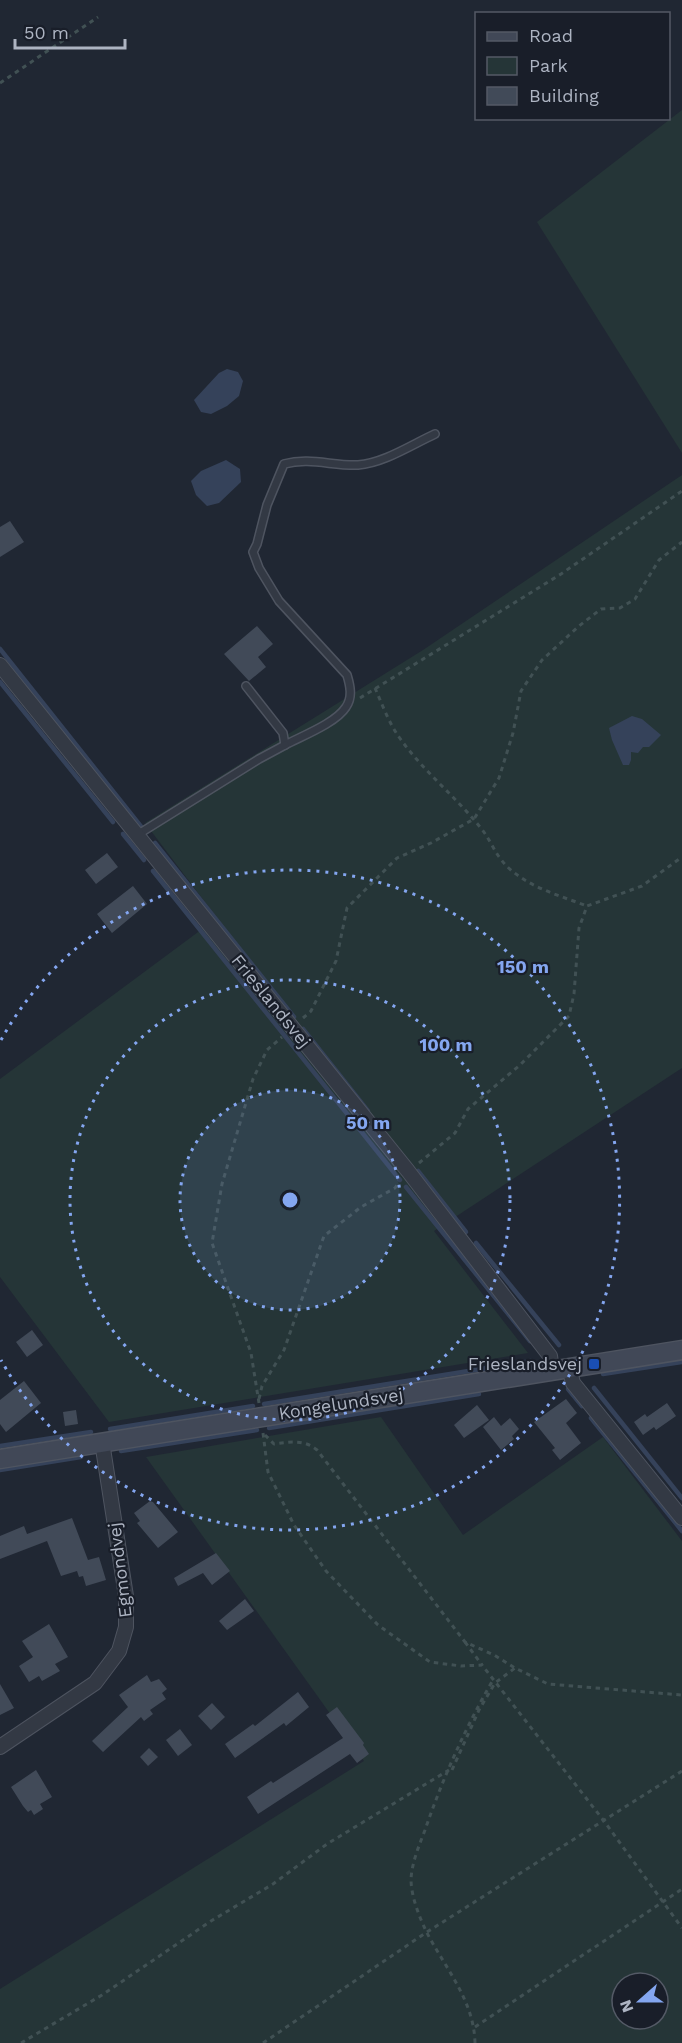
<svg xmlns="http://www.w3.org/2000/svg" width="682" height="2043" font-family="'Work Sans',sans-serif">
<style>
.green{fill:#253537;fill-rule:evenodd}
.water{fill:#35425a}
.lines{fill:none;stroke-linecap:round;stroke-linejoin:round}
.stream{stroke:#35425a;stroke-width:4.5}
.building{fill:#414a58}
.lane-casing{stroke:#4e5460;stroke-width:10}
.street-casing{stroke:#4e5460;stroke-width:16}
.secondary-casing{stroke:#4e5460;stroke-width:21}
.path{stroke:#415154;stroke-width:3;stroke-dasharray:4.5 4.5;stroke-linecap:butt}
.lane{stroke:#333944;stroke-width:7}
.street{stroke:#333944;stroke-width:14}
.secondary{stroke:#414857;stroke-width:18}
.ring{fill:none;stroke:#84a6f0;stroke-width:3;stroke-dasharray:3 6}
.transit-dot{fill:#1a4fb4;stroke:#191e29;stroke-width:2}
.labels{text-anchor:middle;stroke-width:4.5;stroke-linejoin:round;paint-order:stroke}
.street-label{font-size:18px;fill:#adb4c2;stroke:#191e29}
.poi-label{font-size:18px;fill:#adb4c2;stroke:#191e29;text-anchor:end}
.centre{fill:#84a6f0;stroke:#191e29;stroke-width:3}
.ring-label{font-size:18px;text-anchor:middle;font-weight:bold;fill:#84a6f0;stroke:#191e29;stroke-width:4.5;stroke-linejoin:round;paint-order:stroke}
</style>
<rect width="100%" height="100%" fill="#202733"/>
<g class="green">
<polygon points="682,110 682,453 537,222"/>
<polygon points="682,475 682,1068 434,1231 528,1353 109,1422 0,1277 0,1079 217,918 145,823 423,650"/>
<path d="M381 1417 463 1535 603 1437 682 1541V2043H0V1989L364 1761 146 1457ZM622 1983H658V2019H622Z"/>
</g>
<g class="water">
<polygon points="227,369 238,372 243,381 239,396 227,406 211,414 201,412 194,400 219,373"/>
<polygon points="226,460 240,469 241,482 219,503 207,506 196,495 191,481 201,471"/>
<polygon points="632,716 642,719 661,735 649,747 643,747 638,753 631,752 631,760 629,765 623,765 612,740 609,728"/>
</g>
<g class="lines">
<g class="stream">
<polyline points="0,649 143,829"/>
<polyline points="0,682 113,822"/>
<polyline points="123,834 144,860"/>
<polyline points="155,843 294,1017"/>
<polyline points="153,871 400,1180"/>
<polyline points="303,1029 368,1111"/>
<polyline points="418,1171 466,1232"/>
<polyline points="406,1187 530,1341"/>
<polyline points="476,1243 559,1345"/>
<polyline points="603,1374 682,1362"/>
<polyline points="594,1388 682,1498"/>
<polyline points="568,1389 582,1406"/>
<polyline points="264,1404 531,1361"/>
<polyline points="591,1418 682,1531"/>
<polyline points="269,1428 479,1394"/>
<polyline points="110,1429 253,1406"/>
<polyline points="0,1446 91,1432"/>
<polyline points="121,1451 257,1430"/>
<polyline points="0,1470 81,1457"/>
</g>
</g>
<g class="building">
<polygon points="10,521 24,542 0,557 0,527"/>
<polygon points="257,626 273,644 258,657 266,667 249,681 224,654"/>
<polygon points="107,853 118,867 96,884 85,870"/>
<polygon points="133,886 147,904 112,933 97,914"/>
<polygon points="32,1330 43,1345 27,1357 16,1342"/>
<polygon points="24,1381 41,1403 6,1432 0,1424 0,1400"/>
<polygon points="566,1399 577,1413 566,1423 581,1443 560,1460 552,1450 555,1448 534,1422"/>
<polygon points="667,1403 676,1416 656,1430 654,1427 643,1435 634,1422 645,1414 647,1417"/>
<polygon points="477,1405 489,1420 464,1438 454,1425"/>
<polygon points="76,1410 78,1424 65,1426 63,1412"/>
<polygon points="494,1417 501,1426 510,1418 519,1429 512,1436 514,1439 501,1450 483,1427"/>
<polygon points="150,1501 153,1502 178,1532 158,1548 137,1523 140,1521 134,1513"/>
<polygon points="72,1518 88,1560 99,1557 106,1580 86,1586 83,1576 79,1577 77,1571 61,1576 47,1541 0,1559 0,1536 24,1526 27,1534"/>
<polygon points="216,1553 230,1571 212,1585 203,1573 178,1586 174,1578"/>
<polygon points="245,1599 254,1611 227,1630 219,1621"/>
<polygon points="49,1624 68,1657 55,1664 60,1671 42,1681 39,1676 29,1682 19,1666 33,1657 22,1641"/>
<polygon points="147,1675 151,1682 159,1679 167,1689 162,1693 166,1699 150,1710 153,1714 144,1721 141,1717 103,1752 92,1741 128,1707 119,1695"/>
<polygon points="0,1684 14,1708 0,1715"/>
<polygon points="298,1692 309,1707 286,1726 284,1723 235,1758 225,1744 253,1724 255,1726"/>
<polygon points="212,1703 225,1717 211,1730 198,1716"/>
<polygon points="337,1707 364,1743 363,1745 369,1754 357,1763 350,1754 258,1814 247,1797 271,1781 273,1783 343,1738 326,1715"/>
<polygon points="180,1729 192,1745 178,1756 166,1740"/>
<polygon points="149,1748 158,1757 148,1766 140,1757"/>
<polygon points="36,1770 52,1797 40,1804 43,1809 34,1815 31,1810 28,1812 23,1806 11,1787"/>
</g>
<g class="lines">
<g class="lane-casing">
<g id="lane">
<path d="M246 686 283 733 285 745C302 736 336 723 346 707 353 697 350 685 347 675L279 601 259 568 253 552 257 544 267 505 284 464C310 457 332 466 358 465 384 463 411 445 435 434"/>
<polyline points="137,835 259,759 285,745"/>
</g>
</g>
<g class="street-casing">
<g id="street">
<polyline points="0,665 408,1171 550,1356 552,1370"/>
<polyline points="569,1367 573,1383 682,1518"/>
<polyline points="0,1747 95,1683 119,1651 126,1627 126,1596 102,1442"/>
</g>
</g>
<g class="secondary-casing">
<polyline id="secondary" points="0,1459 682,1350"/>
</g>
<g class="path">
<polyline points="0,83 98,17"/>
<path d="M375 688C382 704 389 723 399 737 422 770 455 796 480 827 492 841 495 857 512 871 534 889 561 896 587 906"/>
<polyline points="360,698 561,574 682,491"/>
<polyline points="303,1018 311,1011 336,961 347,908 397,858 431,843 474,819 499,778 513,733 521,691 542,660 579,626 601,609 620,608 635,599 659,560 682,542"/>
<polyline points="419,1163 455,1133 468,1109 520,1065 569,1016 574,994 579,928 587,906 642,886 682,857"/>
<polyline points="259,1399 262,1386 284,1350 324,1236 361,1207 395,1188 399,1182"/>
<polyline points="259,1403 251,1353 212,1243 222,1184 253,1079 267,1050 282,1037"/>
<polyline points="263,1433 268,1472 294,1525 326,1571 378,1625 430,1662 461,1666 482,1665 604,1821 682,1928"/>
<path d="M265 1435 274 1444C290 1442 304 1439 317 1450L465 1642 494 1655 515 1668 548 1684 682 1695"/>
<polyline points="465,1642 482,1665"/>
<polyline points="452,1770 479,1710 495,1683 515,1668"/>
<polyline points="475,2027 682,1889"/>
<polyline points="21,2043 102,1995 211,1921 273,1884 327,1844 449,1770"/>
<polyline points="263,2043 427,1932 682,1771"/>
<path d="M475 2043C474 2000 445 1968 426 1931 419 1916 411 1896 411 1879 412 1862 419 1846 425 1830 443 1778 465 1728 493 1680"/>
</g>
<use href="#lane" class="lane"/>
<use href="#street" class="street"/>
<use href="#secondary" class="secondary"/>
</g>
<circle cx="290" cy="1200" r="110" fill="#84a6f0" fill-opacity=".12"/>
<g class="ring">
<circle cx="290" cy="1200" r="110"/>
<circle cx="290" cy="1200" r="220"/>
<path d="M1 1040A330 330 0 1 1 1 1360"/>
</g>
<rect class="transit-dot" x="588" y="1358" width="12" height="12" rx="3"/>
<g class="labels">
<g class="street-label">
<text transform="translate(271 1001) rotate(51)" y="6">Frieslandsvej</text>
<text transform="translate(341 1404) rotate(-9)" y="6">Kongelundsvej</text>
<text transform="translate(120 1570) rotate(-97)" y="6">Egmondvej</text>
</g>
<g class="poi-label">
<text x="582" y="1370">Frieslandsvej</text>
</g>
</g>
<circle cx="290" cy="1200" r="9" class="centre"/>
<g class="ring-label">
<text x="523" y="973">150 m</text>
<text x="446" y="1051">100 m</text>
<text x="368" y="1129">50 m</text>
</g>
<rect x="475" y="12" width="195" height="108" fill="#191e29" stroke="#545a66" stroke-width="1.5"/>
<rect x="487" y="32" width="30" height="9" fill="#414857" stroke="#545a66" stroke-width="1.5"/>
<text x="529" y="42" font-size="18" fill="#adb4c2">Road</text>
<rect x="487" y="57" width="30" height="18" fill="#253537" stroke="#545a66" stroke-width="1.5"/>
<text x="529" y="72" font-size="18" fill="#adb4c2">Park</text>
<rect x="487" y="87" width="30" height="18" fill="#414a58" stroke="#545a66" stroke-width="1.5"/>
<text x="529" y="102" font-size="18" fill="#adb4c2">Building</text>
<g transform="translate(640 2001) rotate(249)"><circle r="28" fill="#191e29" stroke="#545a66" stroke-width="1.5"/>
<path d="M0-4.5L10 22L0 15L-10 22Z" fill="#84a6f0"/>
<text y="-9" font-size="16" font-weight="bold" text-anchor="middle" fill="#adb4c2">N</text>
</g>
<path d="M15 39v9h110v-9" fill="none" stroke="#adb4c2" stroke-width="3"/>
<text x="24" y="39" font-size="18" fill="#adb4c2" stroke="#191e29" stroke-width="4.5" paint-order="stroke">50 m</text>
</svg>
